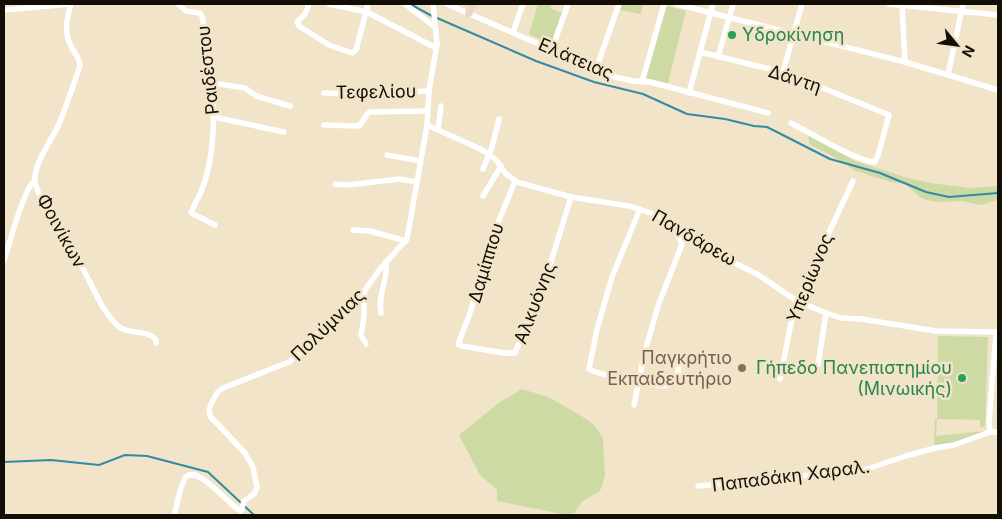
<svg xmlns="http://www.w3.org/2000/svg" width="1002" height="519" font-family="Inter,sans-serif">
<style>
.green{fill:#cedaa3}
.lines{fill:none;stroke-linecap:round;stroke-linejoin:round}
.stream{stroke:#338aa5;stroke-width:2}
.street{stroke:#fff;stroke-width:5.5}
.secondary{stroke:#eed5cc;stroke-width:8}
.leisure-dot{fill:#2e9e5b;stroke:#f1e4c8;stroke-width:2}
.education-dot{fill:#8d6e63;stroke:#f1e4c8;stroke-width:2}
.labels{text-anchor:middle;stroke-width:5;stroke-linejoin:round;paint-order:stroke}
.leisure-label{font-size:18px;fill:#27864d;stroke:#f1e4c8;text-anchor:start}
.street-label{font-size:18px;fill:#120e05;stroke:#f1e4c8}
.education-label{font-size:18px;fill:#785e54;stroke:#f1e4c8;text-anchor:end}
</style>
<rect width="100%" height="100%" fill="#f1e4c8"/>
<g class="green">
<polygon points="538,4 551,4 550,8 562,13 551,44 529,34"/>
<polygon points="622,4 643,4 641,14 620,10"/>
<polygon points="667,6 686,11 668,83 649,79 646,77"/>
<polygon points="808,134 855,161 904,177 930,183 970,188 997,186 998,200 981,205 962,201 936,202 923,199 905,184 891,182 856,171 834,157 809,144"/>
<polygon points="938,336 988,337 985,427 980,427 980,420 937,419 936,436 985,431 954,444 934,446 935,419 937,419"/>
<polygon points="522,389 548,397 580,415 593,424 603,438 605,476 600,491 583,501 574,513 563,514 497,501 497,490 480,475 459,435 500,402"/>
</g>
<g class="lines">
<g class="stream">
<polyline points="410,4 432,16"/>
<polyline points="437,18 536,61 594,82 643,94 687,114 725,119 754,126 767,127 830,159 880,173 926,192 949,197 998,193"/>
<polyline points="4,462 51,460 99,465 125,455 147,456 208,472 254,515"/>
</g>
<g class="street">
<path d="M71 4C67 17 64 31 70 44 73 52 80 57 80 66 73 85 67 105 59 124 51 141 38 157 35 176 34 182 37 189 39 194 50 220 68 243 82 267 93 287 101 310 118 326 129 336 146 328 156 340V343"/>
<path d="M178 4 186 11 200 13 202 16C211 71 221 126 205 181 202 192 195 202 191 213L215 225"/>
<polyline points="309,4 305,14 297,22 299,26 329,45 352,53 356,50 368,4"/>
<polyline points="329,4 367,12 436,48"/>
<polyline points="405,4 435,27"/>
<polyline points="447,4 614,77 634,81 650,82 768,113"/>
<polyline points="676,4 905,62 998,90"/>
<polyline points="889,4 998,15"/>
<polyline points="902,4 905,62"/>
<polyline points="4,10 70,4"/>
<polyline points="513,32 523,4"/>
<polyline points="552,49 568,4"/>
<path d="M700 52 786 73 889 115 878 155 875 162C856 161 810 133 791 123"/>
<polyline points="718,57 733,4"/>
<polyline points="596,69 619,4"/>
<polyline points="783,72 802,4"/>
<polyline points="948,75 963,4"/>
<polyline points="642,82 664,4"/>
<polyline points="213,83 245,88 256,96 290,106"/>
<polyline points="324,93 356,94 429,91"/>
<polyline points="689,93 713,4"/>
<polyline points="214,117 284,132"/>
<path d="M324 125 358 126C365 123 363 115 370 112L427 111"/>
<polyline points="427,125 476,147 489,154 497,161 506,174 517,182 571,197 629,206 657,215 673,224 692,242 757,274 797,301 826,313 841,318 861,319 936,331 998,332"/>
<polyline points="438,130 441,106"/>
<polyline points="387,155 420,161"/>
<polyline points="483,169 492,147 499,119"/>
<polyline points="515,181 498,223 469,316 458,344 462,346 504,353 515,353 550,265 571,197"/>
<polyline points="335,184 347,185 400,179 417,182"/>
<polyline points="483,196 501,166"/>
<path d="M640 209 612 277 597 329 589 369C596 374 644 384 654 385 659 386 669 386 673 383 680 378 678 364 679 356"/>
<polyline points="353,230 370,231 406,241"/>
<path d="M4 260C10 243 23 190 35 180"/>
<polyline points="364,292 364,317 361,335 366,344"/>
<path d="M381 313C377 295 389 278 386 261"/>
<polyline points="818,365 826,313"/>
<polyline points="780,379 794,308 853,181"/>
<polyline points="634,405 644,355 658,306 682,244 672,225"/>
<polyline points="990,432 989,422 996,332"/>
<polyline points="698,486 767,480 786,475 814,476 861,471 906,456 935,448 954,445 990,432 998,432"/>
<path d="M174 515C177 506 180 484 186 477 198 464 231 508 241 511L244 501 254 494 257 487 253 467 245 453 210 416 209 410 211 404 217 393 223 388 289 362 299 354 319 332 339 319 358 300 380 269 407 239 427 125 429 91 437 44 433 4"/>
</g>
<polyline class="secondary" points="469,13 472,4"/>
</g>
<g class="leisure-dot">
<circle cx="732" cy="35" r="5"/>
<circle cx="962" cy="378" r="5"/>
</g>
<circle class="education-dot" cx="742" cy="368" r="5"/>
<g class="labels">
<g class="leisure-label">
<text x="742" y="41">Υδροκίνηση</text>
<text x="952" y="374" text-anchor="end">Γήπεδο Πανεπιστημίου<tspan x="952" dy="21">(Μινωικής)</tspan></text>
</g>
<g class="street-label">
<text transform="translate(576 59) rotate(23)" y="6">Ελάτειας</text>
<text transform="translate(208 70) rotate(-96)" y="6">Ραιδέστου</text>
<text transform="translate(795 79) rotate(18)" y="6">Δάντη</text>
<text transform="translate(376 92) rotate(-1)" y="6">Τεφελίου</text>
<text transform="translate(61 231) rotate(61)" y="6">Φοινίκων</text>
<text transform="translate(694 238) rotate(30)" y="6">Πανδάρεω</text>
<text transform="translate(486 263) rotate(-73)" y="6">Δαμίππου</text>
<text transform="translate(810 278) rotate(-68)" y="6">Υπερίωνος</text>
<text transform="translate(535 303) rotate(-69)" y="6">Αλκυόνης</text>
<text transform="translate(328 325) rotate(-44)" y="6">Πολύμνιας</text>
<text transform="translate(791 476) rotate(-7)" y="6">Παπαδάκη Χαραλ.</text>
</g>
<g class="education-label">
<text x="732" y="364">Παγκρήτιο<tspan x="732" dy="21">Εκπαιδευτήριο</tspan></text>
</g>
</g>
<rect width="1002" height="519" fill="none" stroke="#120e05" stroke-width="10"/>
<g transform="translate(957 45) rotate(119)" stroke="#f1e4c8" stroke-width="4" paint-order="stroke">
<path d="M0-4L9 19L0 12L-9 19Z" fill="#120e05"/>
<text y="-8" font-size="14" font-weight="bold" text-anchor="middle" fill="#120e05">N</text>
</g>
</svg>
